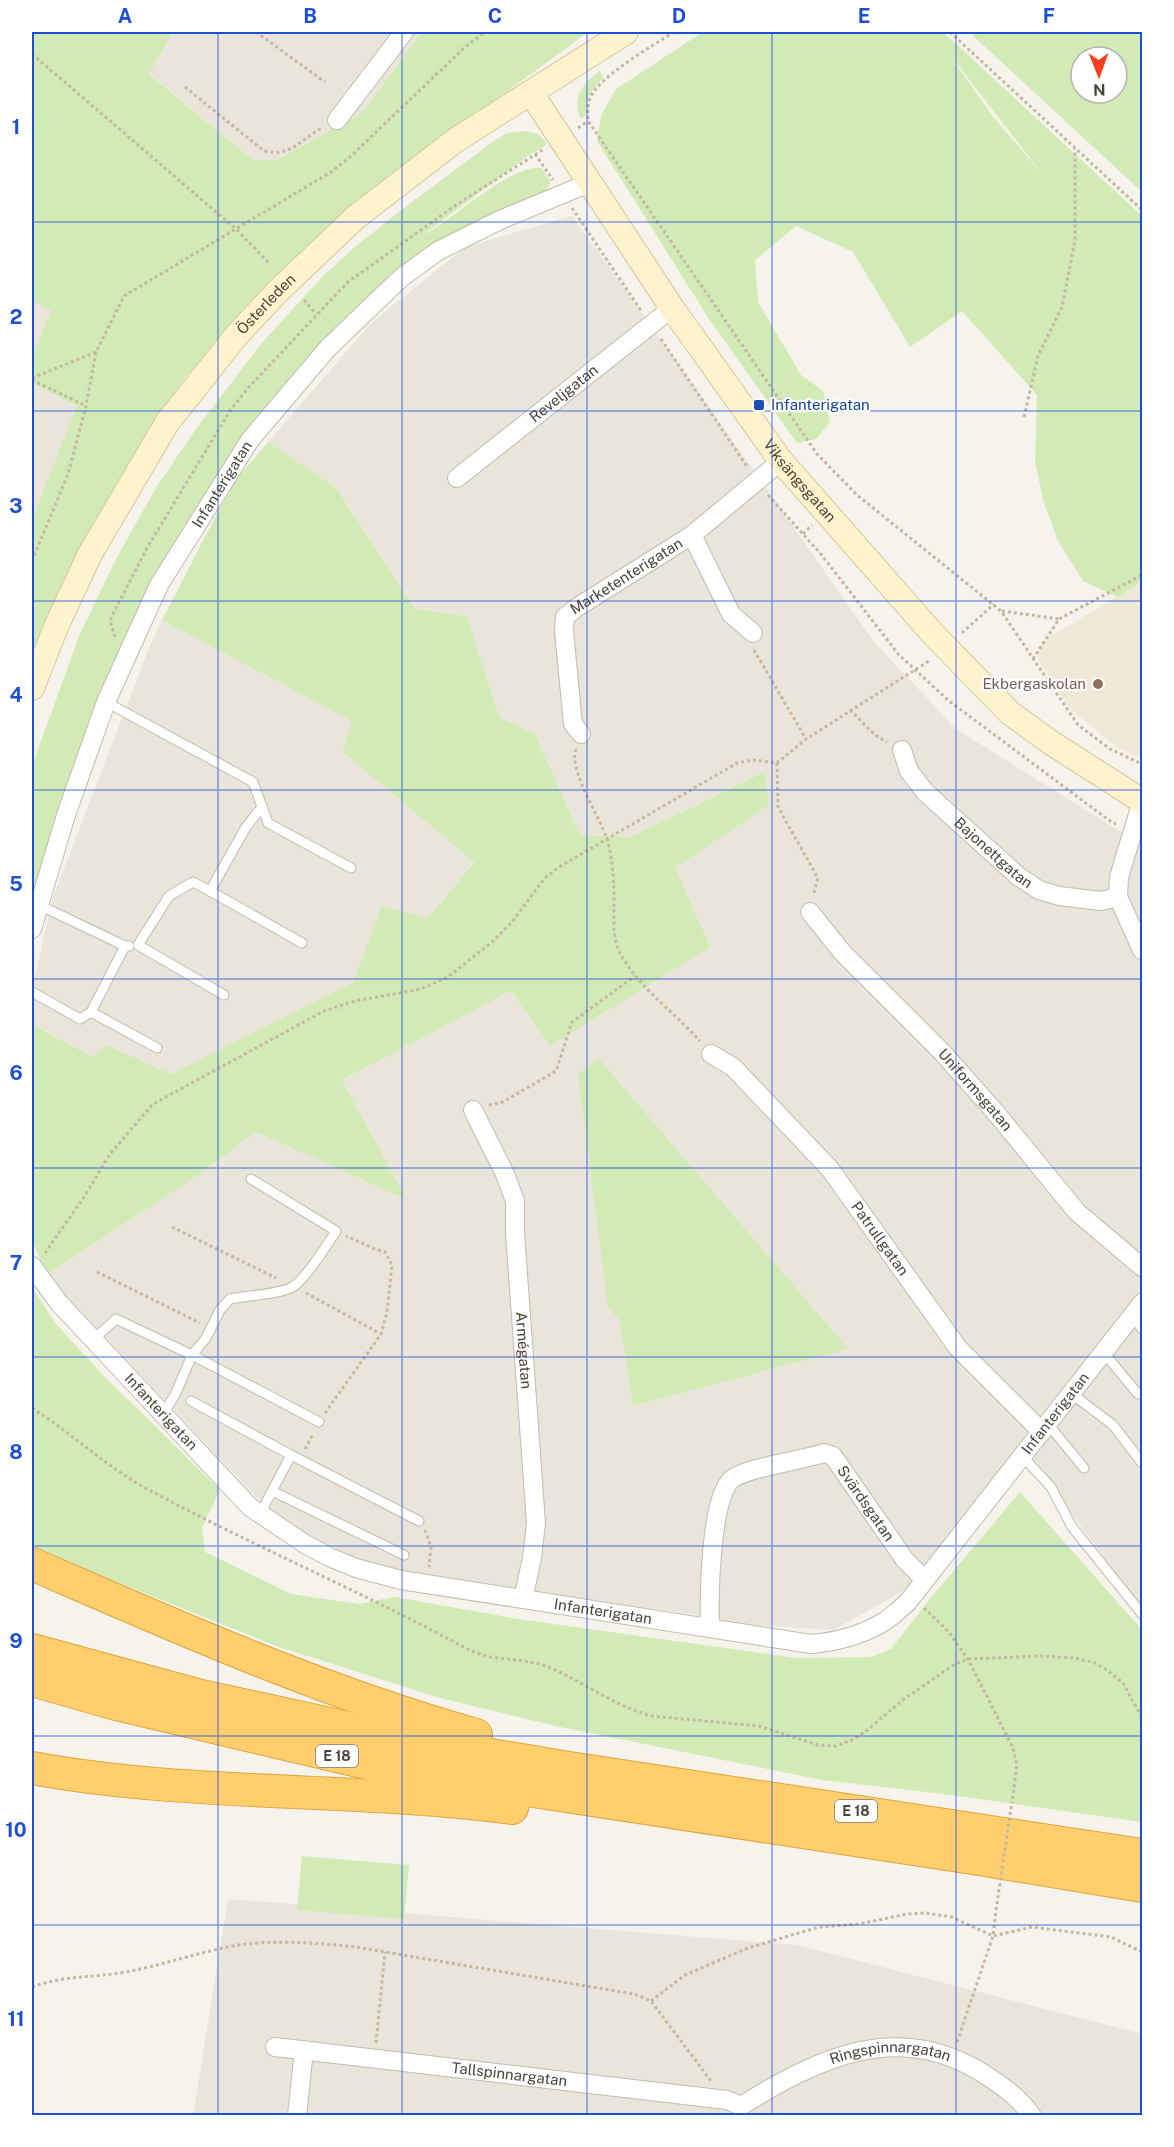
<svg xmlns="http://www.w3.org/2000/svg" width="1174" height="2147" font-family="'Public Sans',sans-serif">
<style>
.residential{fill:#eae5da;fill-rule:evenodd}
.education{fill:#efe8d6}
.green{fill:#d2eab5;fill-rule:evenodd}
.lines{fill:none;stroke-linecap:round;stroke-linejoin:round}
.lane-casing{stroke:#c2bbae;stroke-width:11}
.street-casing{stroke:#c2bbae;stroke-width:20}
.secondary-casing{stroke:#d6c79b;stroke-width:26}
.highway-casing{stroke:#e0a43c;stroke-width:34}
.path{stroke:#c4b79f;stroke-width:3;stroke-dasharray:3 3;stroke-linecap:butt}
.lane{stroke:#fff;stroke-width:9}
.street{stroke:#fff;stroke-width:18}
.secondary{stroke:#fff3cd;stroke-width:24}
.highway{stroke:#ffcf6e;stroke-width:32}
.path-bridge{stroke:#c4b79f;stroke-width:3;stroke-dasharray:3 3;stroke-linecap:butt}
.grid{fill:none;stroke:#1d4ed8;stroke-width:1.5;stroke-opacity:0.55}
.transit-dot{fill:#1a4fb4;stroke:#fff;stroke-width:2}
.education-dot{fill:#8d6e63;stroke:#fff;stroke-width:2}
.labels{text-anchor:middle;stroke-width:4.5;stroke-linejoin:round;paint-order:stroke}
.shield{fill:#fff;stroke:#817c74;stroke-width:1.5}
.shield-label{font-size:14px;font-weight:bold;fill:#4b4439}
.street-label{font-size:15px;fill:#4b4439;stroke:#fff}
.transit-label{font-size:15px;fill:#164399;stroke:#fff;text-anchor:start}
.education-label{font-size:15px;fill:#785e54;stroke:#fff;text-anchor:end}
.neatline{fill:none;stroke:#1d4ed8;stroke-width:2}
.grid-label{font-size:20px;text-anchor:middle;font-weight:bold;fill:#1d4ed8}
</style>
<rect width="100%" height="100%" fill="#f6f3ec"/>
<g class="residential">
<polygon points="173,32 422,32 362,113 277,160 253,160 149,73"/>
<path d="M572 216 698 391 874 642 956 729 1116 829 1142 839V1610L1021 1444 902 1592 833 1630 748 1625 692 1614 505 1589 374 1566 281 1523 46 1275 197 1176 256 1132 405 1198 342 1080 511 991 549 1045 675 868 768 805 763 772 630 837 580 835 535 734 499 717 467 616 415 609 336 488 268 442 371 323 465 247ZM619 1319 848 1349 633 1406Z"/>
<polygon points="32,301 51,311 32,357"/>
<polygon points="32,383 78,405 32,528"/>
<polygon points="162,620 353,721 344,752 474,861 428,918 382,907 353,982 171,1074 106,1045 94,1057 35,1025 32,1012 32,989 53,897 149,648"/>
<polygon points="228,1899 797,1945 1142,2034 1142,2115 193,2116"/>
</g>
<polygon class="education" points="1142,581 1142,759 1117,747 1069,708 1039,661 1038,648 1047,639"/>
<g class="green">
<polygon points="32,32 173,32 149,74 253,160 277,160 362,113 422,32 588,32 481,111 249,306 185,378 130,462 69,583 32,667 32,520 77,406 32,383 32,357 51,311 32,301"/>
<path d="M703 32H943L1142 216V581L1117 597 1083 581 1058 541 1043 500 1035 461 1037 395 962 311 910 347 853 252 796 226 755 260 758 302 801 375 823 391 830 422 816 439 797 443 709 319 597 141 601 116 616 89ZM953 60H954L1044 176 994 118Z"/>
<path d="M969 32H1142V192ZM1081 57H1117V93H1081Z"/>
<path d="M600 71 603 78C592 91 585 97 586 115L581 119C571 99 583 82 600 71Z"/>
<path d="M524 131 538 134 546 142 545 146 526 157 422 236C450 222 512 163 542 168L551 182 542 198 514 211 459 230 407 263 178 542 32 900V766L79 636 117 557 157 486 196 429 261 344 323 276 357 245 408 205 494 141 507 133Z"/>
<polygon points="268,442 336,488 415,609 467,616 499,717 535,734 580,835 630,837 764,772 769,805 675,868 710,947 550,1046 511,991 342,1080 406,1199 256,1132 197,1176 46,1275 32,1239 32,1033 34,1025 93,1057 106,1045 171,1074 353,982 382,906 428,918 474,862 343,752 352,721 162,620 233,483"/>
<polygon points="599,1059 848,1349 633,1406 619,1319 608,1307 578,1074"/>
<polygon points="32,1287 56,1324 103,1375 220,1490 202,1528 205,1552 291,1594 359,1604 394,1597 518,1619 796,1658 871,1657 891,1649 929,1600 1020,1492 1142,1630 1142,1822 944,1794 822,1780 560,1727 440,1698 279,1647 32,1548"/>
<polygon points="302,1856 409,1865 404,1919 297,1910"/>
</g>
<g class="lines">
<g class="lane-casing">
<g id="lane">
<polyline points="106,702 253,782 268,823 351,868"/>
<polyline points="262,807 246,827 210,891 302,943"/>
<polyline points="210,891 193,882 169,896 138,945 224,995"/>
<polyline points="39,905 125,946 129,946"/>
<polyline points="125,946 91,1012 157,1048"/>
<polyline points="32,992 80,1019 91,1012"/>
<polyline points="1133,1316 1142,1329"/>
<polyline points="93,1340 116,1319 192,1355 319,1422"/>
<polyline points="1104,1353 1138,1394"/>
<polyline points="1072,1394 1113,1425 1142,1463"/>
<polyline points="191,1401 291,1455 260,1514"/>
<path d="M163 1414 175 1395 192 1355 206 1338 220 1310 230 1299C247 1295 280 1295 294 1286 307 1277 327 1245 336 1231L251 1179"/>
<polyline points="1048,1424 1084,1468"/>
<polyline points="291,1455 419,1521"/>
<polyline points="1023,1457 1051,1487 1072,1527 1142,1614"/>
<polyline points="272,1491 404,1555"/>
</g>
</g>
<g class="street-casing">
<g id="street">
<polyline points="337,120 404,32"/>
<path id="s1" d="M457 478 672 308"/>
<polyline points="692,535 731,614 753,633"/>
<path id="s2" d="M581 734 573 724 564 631 565 617 576 608 692 535 781 461"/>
<path id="s3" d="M902 750 909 771 925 792 1018 876 1039 890 1059 896 1101 901 1118 897"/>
<polyline points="1142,801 1119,877 1118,897 1142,950"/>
<path id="s4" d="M810 912 842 952 942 1052 996 1113 1077 1212 1142 1267"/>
<path id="s5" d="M32 929 66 815 106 702 159 585 250 440 328 348 401 278 438 251 500 220 589 183"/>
<path id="s6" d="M711 1054 733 1067 830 1169 958 1348 1042 1432"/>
<path id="s7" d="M473 1110 505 1174 515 1201V1233L536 1523 532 1558 523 1599"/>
<path id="s8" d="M32 1266 59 1303 250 1507 305 1544 329 1557 356 1568 401 1580 811 1644C834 1642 859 1636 880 1624 890 1619 898 1610 907 1603L1142 1303"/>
<path id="s9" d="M710 1626C709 1598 710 1497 732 1479 745 1468 804 1460 824 1453L833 1456 905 1560 925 1580"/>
<path id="s10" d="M275 2047 727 2100 741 2106"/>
<path id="s11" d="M741 2106C818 2058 898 2019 984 2074 1001 2085 1020 2098 1032 2116"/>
<polyline points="297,2116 304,2050"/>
</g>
</g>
<g class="secondary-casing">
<g id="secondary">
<path id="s12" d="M531 93 672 308 781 461 933 634 1010 713 1050 742 1142 801"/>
<path id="s13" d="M32 688 56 627 90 554 167 423 236 336 278 291 356 217 456 140 626 32"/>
</g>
</g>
<g class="highway-casing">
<g id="highway">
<path d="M32 1564C177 1627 323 1692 476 1735"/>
<polyline points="32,1650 197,1695 413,1742 569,1768 1142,1855"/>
<polyline points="32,1680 116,1704 396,1770 979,1859 1142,1886"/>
<path d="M32 1768C190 1797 352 1787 512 1808"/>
</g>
</g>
<g class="path">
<polyline points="256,32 325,82"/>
<path d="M674 32C652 46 600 76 590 98 587 106 588 113 588 121L817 454 857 495 1001 611 1078 725 1110 749 1142 764"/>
<polyline points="950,32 1142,210"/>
<polyline points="32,54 237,230 269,263"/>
<path d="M185 87 264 151C291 157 300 140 322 128"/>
<polyline points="578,128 588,121"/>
<polyline points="535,154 553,180"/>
<polyline points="572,208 642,312"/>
<polyline points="304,300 316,314"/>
<polyline points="661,339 748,468"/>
<polyline points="32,378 96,352"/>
<polyline points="32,380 86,406"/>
<polyline points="1024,417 1038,356 1062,307 1075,240 1075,149"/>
<polyline points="768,495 820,553 899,655 949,701 1110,821 1116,824"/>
<polyline points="803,534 812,525"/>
<polyline points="32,561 68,474 86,406 96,352 124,296 331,172 351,156 465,47 485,32"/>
<polyline points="1002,611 1059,619"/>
<polyline points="962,633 994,604"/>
<polyline points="115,637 110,620 147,548 231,409 249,387 348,282 456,205 544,149"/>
<polyline points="754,650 806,739"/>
<polyline points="1033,659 1059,619 1142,575"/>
<polyline points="850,710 875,735 887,742"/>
<path d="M576 749C568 770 600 817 607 839 613 859 614 883 614 903 614 919 612 939 620 953 639 988 674 1012 700 1041"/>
<polyline points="777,763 778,807 818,878 813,896"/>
<polyline points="489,1105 503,1102 556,1071 572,1022 635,976"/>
<polyline points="172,1227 276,1278"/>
<polyline points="45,1253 84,1197 110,1154 153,1104 324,1011 355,1001 421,989 448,977 492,942 512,922 545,878 559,867 737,763 753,760 777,763 806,739 929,661"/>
<polyline points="97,1272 200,1323"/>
<polyline points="306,1293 381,1334"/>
<path d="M32 1408C73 1434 107 1468 151 1491 255 1547 365 1593 469 1650 476 1652 484 1656 491 1657 510 1660 528 1660 546 1666 583 1681 613 1706 652 1716L759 1726 818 1745 836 1746 852 1740 865 1732 904 1699 955 1664 968 1659 1041 1656 1075 1658 1095 1663 1107 1670 1123 1683 1142 1718"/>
<polyline points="325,1413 381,1334 387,1312 392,1265 385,1252 375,1249 346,1236"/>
<polyline points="305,1449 313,1434"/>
<polyline points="425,1530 431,1547 429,1567"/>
<polyline points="924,1608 948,1631 968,1659 1013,1748 1017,1765 1012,1802"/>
<path d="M32 1987C65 1975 92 1978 126 1972 162 1965 197 1953 233 1946 273 1939 316 1943 356 1947L634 1994 651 2001 711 2081"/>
<polyline points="651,2001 685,1975 748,1948 819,1927 859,1924 907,1914 925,1913 952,1917 993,1936 1032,1927 1111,1937 1142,1952"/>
<polyline points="957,2042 993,1936 996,1910"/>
<polyline points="376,2043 385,1952"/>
</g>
<use href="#lane" class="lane"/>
<use href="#street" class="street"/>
<use href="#secondary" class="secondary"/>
<use href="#highway" class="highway"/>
<polyline class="path-bridge" points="996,1910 1012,1802"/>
</g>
<path class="grid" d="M218 32V2116M402 32V2116M587 32V2116M772 32V2116M956 32V2116M32 222H1142M32 411H1142M32 601H1142M32 790H1142M32 979H1142M32 1168H1142M32 1357H1142M32 1546H1142M32 1736H1142M32 1925H1142"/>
<rect class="transit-dot" x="753" y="399" width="12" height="12" rx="3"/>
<circle class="education-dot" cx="1098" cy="684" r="6"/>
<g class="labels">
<g class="shield">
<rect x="316" y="1745" width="42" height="22" rx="4.5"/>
<rect x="835" y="1800" width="42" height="22" rx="4.5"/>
</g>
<g class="shield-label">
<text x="337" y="1761">E 18</text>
<text x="856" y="1816">E 18</text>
</g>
<g class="street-label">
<text dy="5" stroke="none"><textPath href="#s13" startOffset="453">Österleden</textPath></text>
<text dy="5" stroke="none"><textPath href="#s1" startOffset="136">Reveljgatan</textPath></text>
<text dy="5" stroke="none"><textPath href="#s12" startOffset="472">Viksängsgatan</textPath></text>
<text dy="5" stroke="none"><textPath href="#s5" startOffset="486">Infanterigatan</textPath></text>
<text dy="5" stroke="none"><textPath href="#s2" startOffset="194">Marketenterigatan</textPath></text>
<text dy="5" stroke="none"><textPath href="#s3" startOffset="140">Bajonettgatan</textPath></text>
<text dy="5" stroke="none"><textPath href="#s4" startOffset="243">Uniformsgatan</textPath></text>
<text dy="5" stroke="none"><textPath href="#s6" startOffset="252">Patrullgatan</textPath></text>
<text dy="5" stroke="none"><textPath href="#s7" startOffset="250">Armégatan</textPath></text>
<text dy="5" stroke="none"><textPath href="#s8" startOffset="195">Infanterigatan</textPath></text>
<text dy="5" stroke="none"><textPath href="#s8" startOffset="1257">Infanterigatan</textPath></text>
<text dy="5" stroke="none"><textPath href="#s9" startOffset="314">Svärdsgatan</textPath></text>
<text dy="5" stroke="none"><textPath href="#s8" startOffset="699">Infanterigatan</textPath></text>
<text dy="5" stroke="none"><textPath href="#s11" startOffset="162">Ringspinnargatan</textPath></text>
<text dy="5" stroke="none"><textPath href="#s10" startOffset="236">Tallspinnargatan</textPath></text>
</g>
<g class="transit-label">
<text x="771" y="410">Infanterigatan</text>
</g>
<g class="education-label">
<text x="1086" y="689">Ekbergaskolan</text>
</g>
</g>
<rect width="1174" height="2147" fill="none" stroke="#ffffff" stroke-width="66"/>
<g transform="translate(1099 75) rotate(179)"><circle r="28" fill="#ffffff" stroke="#b7b4b0" stroke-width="1.5"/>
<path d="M0-4.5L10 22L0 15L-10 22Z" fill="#fc3f1d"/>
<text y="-9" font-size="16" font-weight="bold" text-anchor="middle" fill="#4b4439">N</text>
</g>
<rect x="33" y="33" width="1108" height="2081" class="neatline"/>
<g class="grid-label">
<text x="125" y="23">A</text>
<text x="310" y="23">B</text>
<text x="495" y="23">C</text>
<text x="679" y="23">D</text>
<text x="864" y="23">E</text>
<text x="1049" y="23">F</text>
<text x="16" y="134">1</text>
<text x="16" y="324">2</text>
<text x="16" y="513">3</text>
<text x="16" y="702">4</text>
<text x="16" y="891">5</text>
<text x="16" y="1080">6</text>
<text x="16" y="1270">7</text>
<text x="16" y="1459">8</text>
<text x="16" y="1648">9</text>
<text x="16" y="1837">10</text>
<text x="16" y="2026">11</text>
</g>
</svg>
